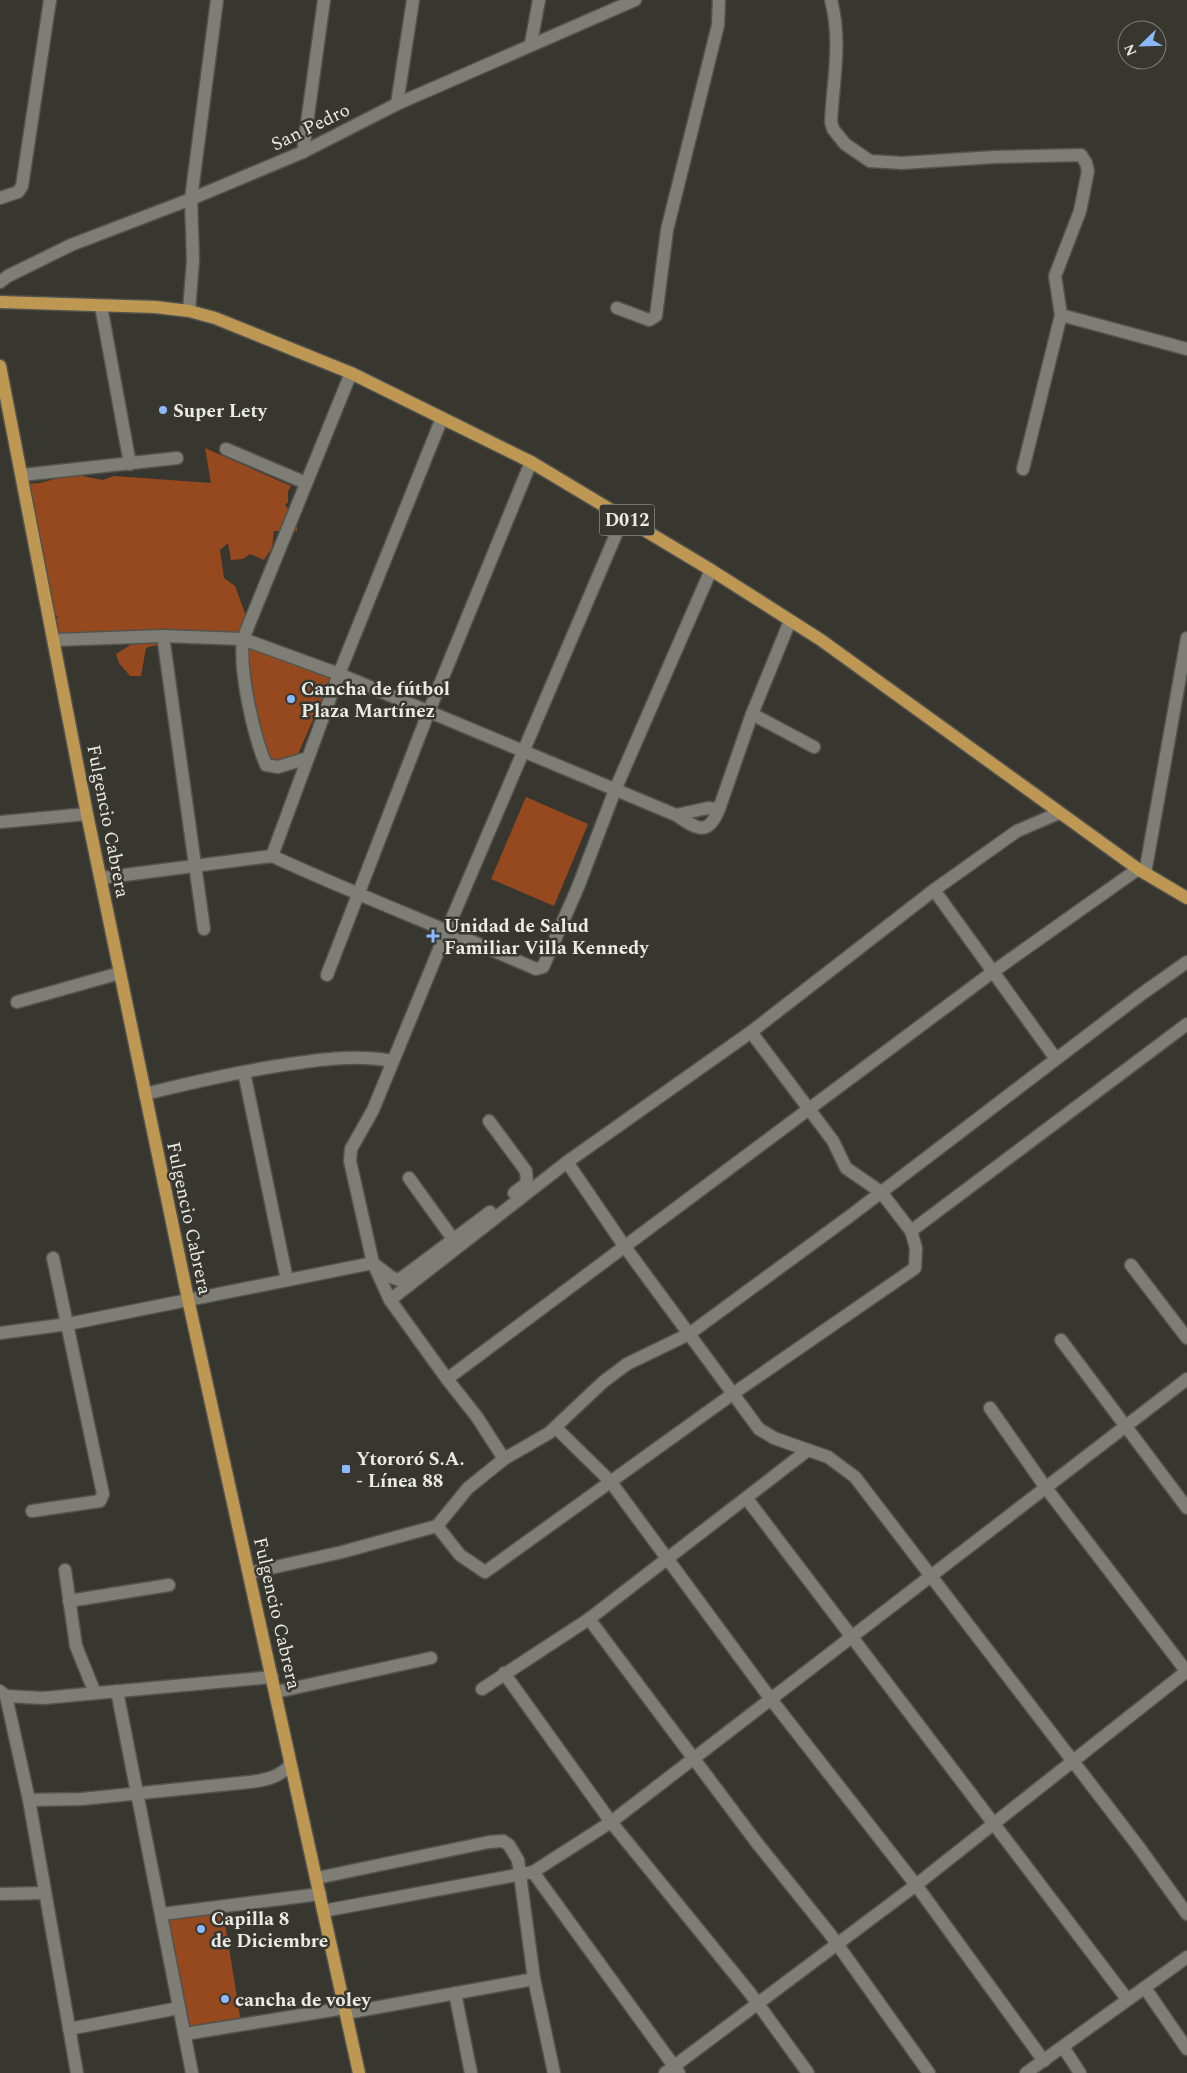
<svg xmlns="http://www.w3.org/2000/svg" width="1187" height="2073" font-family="Spectral,serif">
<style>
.green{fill:#96491e}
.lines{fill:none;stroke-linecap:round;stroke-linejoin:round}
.minor-casing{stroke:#53534e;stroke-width:15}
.major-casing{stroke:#53534e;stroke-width:15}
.minor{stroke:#7e7e76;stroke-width:12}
.major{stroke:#be9853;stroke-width:12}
.poi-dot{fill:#8bb9fc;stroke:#373730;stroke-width:2}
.labels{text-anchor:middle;stroke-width:5;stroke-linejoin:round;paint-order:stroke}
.shield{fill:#373730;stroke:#b4b4af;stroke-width:1}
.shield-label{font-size:18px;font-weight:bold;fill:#eaeae6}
.street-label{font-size:19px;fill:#eaeae6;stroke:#373730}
.poi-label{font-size:19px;font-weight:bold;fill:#eaeae6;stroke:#373730;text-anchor:start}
</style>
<rect width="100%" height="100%" fill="#373730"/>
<g class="green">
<path d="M205 448 291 486 288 491V502L285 505 297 518V531H274L272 548 264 560 250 554 243 559 231 560 228 543 220 550 224 578 235 586 246 616 238 643 218 641 190 645 180 639 171 644 167 642C159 646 154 645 146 648L141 676H130L119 663 116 654 132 644H112L57 633 54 625 58 616 44 612 31 551 43 547 41 543 31 538 27 484 40 483 66 476 77 475 103 480 114 476 211 483Z"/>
<polygon points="246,646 331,678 296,759 284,762 269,761 258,723"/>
<polygon points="526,797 588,824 554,906 491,879"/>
<polygon points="223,1911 241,2022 188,2029 168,1918"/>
</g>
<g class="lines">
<g class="minor-casing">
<g id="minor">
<path d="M831 0C842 41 833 81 831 122L833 129 845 144 870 161 902 163 995 157 1081 155 1086 163 1088 171 1080 211 1055 276 1061 315"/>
<polyline points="531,43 539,0"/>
<polyline points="397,104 413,0"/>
<polyline points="303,152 324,0"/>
<polyline points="0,198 18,192 22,186 50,0"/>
<polyline points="0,282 8,276 71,245 191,199 303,152 397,104 635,0"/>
<polyline points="101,306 130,464"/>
<polyline points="617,308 649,320 656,316 667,230 718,25 719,0"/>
<polyline points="189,311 193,260 191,199 217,0"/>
<path d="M442 418 339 674 272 856C359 896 448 930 536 969L543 967 578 887 615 790 711 570"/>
<polyline points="226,449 306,483"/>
<polyline points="1023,469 1061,315 1187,349"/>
<polyline points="22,475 177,458"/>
<polyline points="623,518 447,930 373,1110 351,1149 350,1161 373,1263 390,1300 447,1379 994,971 1138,869"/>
<polyline points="163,636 204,929"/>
<path d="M55 640 163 636 243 639 339 674 676 815C697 829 708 837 719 809L752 714 790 621"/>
<polyline points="752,714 814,747"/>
<path d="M308 758 278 767 266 765C253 734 239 671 243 639L351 373"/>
<polyline points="676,815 708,808 719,809"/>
<polyline points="0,822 87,814"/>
<polyline points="1145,873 1187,638"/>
<polyline points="101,878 272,856"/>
<polyline points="934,890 1056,1059"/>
<polyline points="327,975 429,711 531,462"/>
<polyline points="17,1002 120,973"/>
<polyline points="244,1072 287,1280"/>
<path d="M145 1094C189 1083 232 1073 277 1066 316 1060 353 1054 392 1061"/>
<polyline points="489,1121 526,1171 527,1183 514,1193"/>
<polyline points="567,1162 625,1247 759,1429 774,1438 808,1450"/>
<polyline points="409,1178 453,1239"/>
<polyline points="911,1231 1187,1024"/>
<polyline points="1131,1265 1187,1338"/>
<polyline points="390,1300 567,1162 751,1032 934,890 1017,831 1059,813"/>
<polyline points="0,1333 68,1324 373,1263 391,1277 399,1280 490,1212"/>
<polyline points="1061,1340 1187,1508"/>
<polyline points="990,1408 1046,1488 1187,1672"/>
<polyline points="556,1428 610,1481 770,1698 916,1885 1044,2061"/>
<polyline points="504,1459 549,1433 603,1382 627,1364 689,1334 850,1216 1143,993 1187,962"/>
<polyline points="747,1499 1127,1999"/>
<polyline points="32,1511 100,1501 103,1494 53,1258"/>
<polyline points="437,1526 468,1488 504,1459 477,1417 447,1379"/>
<polyline points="65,1570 76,1646 95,1693"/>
<polyline points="249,1573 342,1552 437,1526 460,1555 485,1572 734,1393 915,1268 916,1248 911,1231 881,1192 846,1168 833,1141 751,1032"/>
<polyline points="69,1601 169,1585"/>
<polyline points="589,1619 757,1843 830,1934 929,2073"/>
<polyline points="504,1673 611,1822 750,1993 808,2073"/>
<polyline points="482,1689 589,1619 808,1450 828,1457 855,1477 1138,1846 1187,1914"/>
<polyline points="0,1691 6,1696 29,1800 77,2073"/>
<polyline points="117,1691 192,2073"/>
<polyline points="276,1692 431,1658"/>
<polyline points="6,1696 43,1698 272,1677"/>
<path d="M29 1800 82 1799 250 1782C266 1780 280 1777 290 1765"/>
<polyline points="533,1872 679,2073"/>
<polyline points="317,1878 489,1842 503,1841 509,1845 518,1860 534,1979 554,2073"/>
<polyline points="0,1894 44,1893"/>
<polyline points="323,1911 533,1872 611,1822 1187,1379"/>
<polyline points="162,1914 320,1894"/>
<polyline points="1145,1988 1187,2049"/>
<polyline points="455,1993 471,2073"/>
<polyline points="346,2013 534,1979"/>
<polyline points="69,2029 179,2008"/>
<polyline points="185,2034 345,2008"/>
<polyline points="1063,2047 1080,2073"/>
<polyline points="665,2073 916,1885 1187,1671"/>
<polyline points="1026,2073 1187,1957"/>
</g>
</g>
<g class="major-casing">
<g id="major">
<polyline points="0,302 155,307 189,311 215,318 351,373 442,418 531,462 711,570 821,640 1138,869 1187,898"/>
<polyline points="0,366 87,814 188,1299 359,2073"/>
</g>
</g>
<use href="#minor" class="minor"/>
<use href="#major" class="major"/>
</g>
<g class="poi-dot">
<circle cx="163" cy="410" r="5"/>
<circle cx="291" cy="699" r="5"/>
<path d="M430.5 928.5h5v5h5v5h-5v5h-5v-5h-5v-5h5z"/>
<rect x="341" y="1464" width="10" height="10" rx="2.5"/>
<circle cx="201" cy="1929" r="5"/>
<circle cx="225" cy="1999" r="5"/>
</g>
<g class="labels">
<rect class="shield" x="599.5" y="504.5" width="55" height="31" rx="4"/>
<g class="shield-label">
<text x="627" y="526">D012</text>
</g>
<g class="street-label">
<text transform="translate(310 126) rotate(-26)" y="7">San Pedro</text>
<text transform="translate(109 821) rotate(79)" y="7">Fulgencio Cabrera</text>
<text transform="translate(190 1218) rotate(78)" y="7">Fulgencio Cabrera</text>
<text transform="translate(278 1613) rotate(77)" y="7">Fulgencio Cabrera</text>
</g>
<g class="poi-label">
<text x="173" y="417">Super Lety</text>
<text x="301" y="695">Cancha de fútbol<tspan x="301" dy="22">Plaza Martínez</tspan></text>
<text x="444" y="932">Unidad de Salud<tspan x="444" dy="22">Familiar Villa Kennedy</tspan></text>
<text x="356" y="1465">Ytororó S.A.<tspan x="356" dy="22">- Línea 88</tspan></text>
<text x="211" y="1925">Capilla 8<tspan x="211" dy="22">de Diciembre</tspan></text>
<text x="235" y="2006">cancha de voley</text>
</g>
</g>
<g transform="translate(1142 45) rotate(247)"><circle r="24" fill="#373730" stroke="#7f7f79"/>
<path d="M0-4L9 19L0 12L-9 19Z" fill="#8bb9fc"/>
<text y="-8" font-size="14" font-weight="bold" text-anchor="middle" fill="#eaeae6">N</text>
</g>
</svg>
